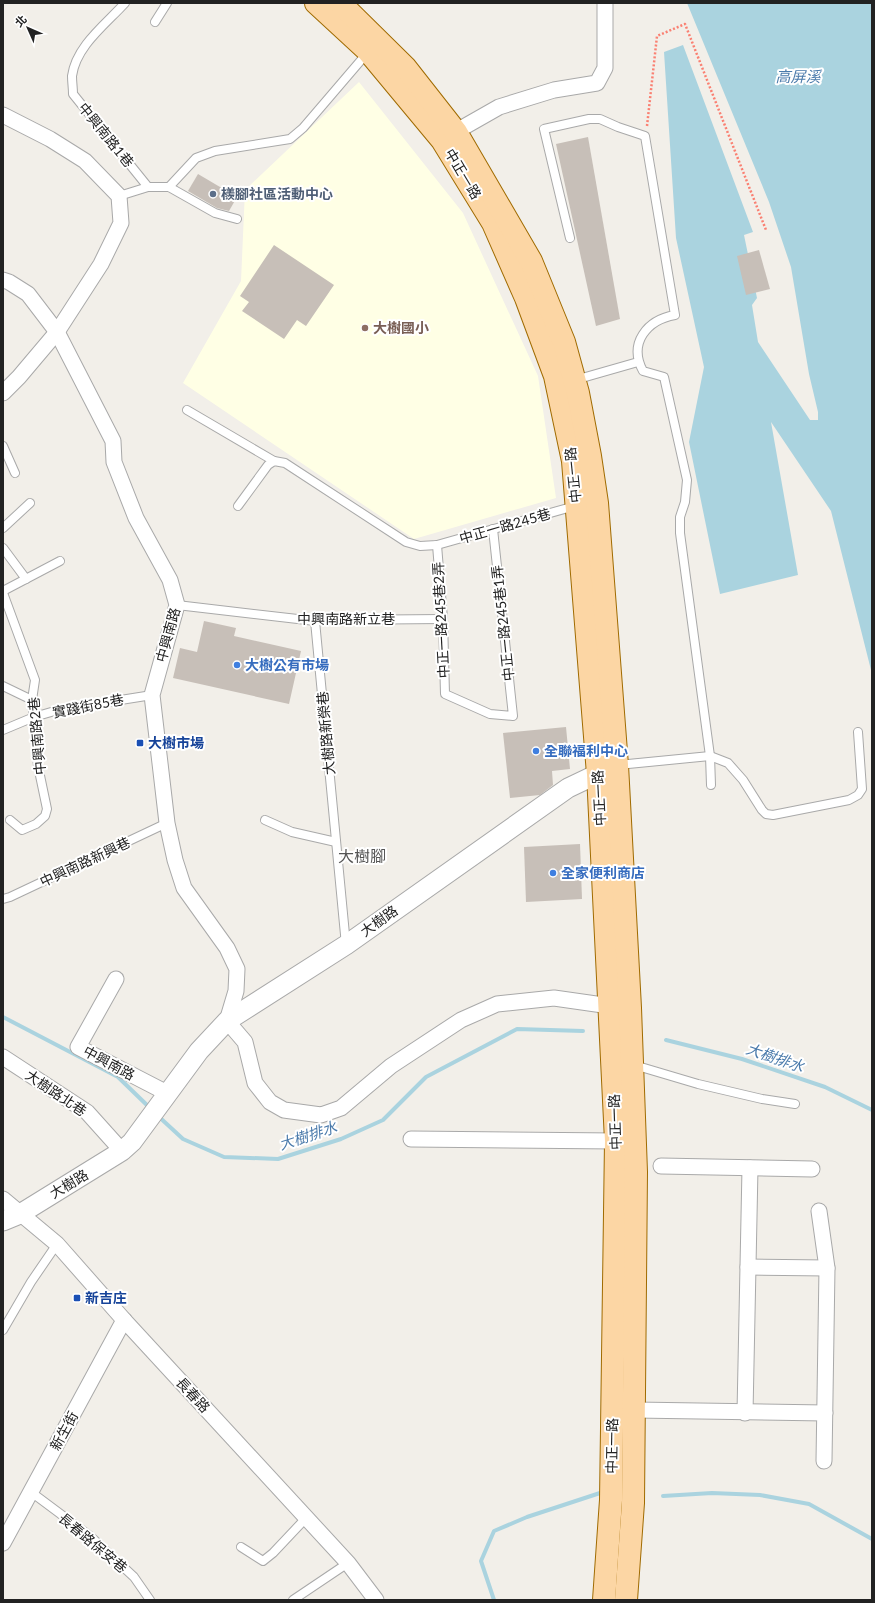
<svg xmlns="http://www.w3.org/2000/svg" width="875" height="1603" font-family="Lato,'Noto Sans TC',sans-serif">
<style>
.education{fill:#ffffe5}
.water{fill:#aad3df}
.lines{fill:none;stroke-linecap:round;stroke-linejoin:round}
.stream{stroke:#aad3df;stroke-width:4}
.building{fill:#c7bfb8}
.service-casing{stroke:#a9a9a9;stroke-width:10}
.minor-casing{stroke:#a9a9a9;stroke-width:17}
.tertiary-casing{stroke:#a9a9a9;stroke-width:21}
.primary-casing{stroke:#a06b00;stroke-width:24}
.path{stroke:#fa8072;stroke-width:2.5;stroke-dasharray:2 2;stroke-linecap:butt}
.service{stroke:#fff;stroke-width:8}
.minor{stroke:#fff;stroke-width:15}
.tertiary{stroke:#fff;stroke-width:19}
.primary{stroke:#fcd6a4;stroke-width:22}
.service-dot{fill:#5c6f8a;stroke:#fff;stroke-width:1.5}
.education-dot{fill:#8d6e63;stroke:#fff;stroke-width:1.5}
.shop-dot{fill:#3f7fe0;stroke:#fff;stroke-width:1.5}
.transit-dot{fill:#1a4fb4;stroke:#fff;stroke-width:1.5}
.labels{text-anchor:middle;stroke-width:4;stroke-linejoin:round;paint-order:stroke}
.street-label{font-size:14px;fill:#222;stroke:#fff}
.service-label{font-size:14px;font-weight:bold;fill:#4e5e75;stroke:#fff;text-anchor:start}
.education-label{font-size:14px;font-weight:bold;fill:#785e54;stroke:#fff;text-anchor:start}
.shop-label{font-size:14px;font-weight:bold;fill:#366cbe;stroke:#fff;text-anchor:start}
.transit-label{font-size:14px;font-weight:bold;fill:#164399;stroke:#fff;text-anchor:start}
.water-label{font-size:15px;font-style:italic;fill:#4a7aab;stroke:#fff}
.quarter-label{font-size:16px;fill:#555;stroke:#fff}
</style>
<rect width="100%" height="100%" fill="#f2efe9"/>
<polygon class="education" points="359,82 463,213 538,376 556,498 414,539 183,383 241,281 245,190"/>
<polygon class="water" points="687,3 872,3 872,674 831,511 771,422 798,575 720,594 689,442 704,367 676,238 664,52 683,45 753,232 744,235 757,298 752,305 758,342 810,420 818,420 818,412 809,374 791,267 769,202"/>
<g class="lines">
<g class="stream">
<polyline points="3,1017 118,1077 151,1109"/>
<polyline points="666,1040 742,1059 825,1087 872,1110"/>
<polyline points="157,1115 183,1139 224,1157 278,1159 341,1139 383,1120 426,1077 517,1029 583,1031"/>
<polyline points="663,1496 712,1493 760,1495 809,1504 872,1539"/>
<polyline points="494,1600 481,1561 494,1531 527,1517 600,1493"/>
</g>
</g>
<g class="building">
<polygon points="588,137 620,319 596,326 556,144"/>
<polygon points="198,174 237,197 229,211 217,208 188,191"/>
<polygon points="274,245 334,285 306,326 297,320 284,339 242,311 249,302 240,296"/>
<polygon points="759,250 770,289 746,295 737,256"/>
<polygon points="204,621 236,628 234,636 301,651 289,704 173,678 180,648 197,652"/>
<polygon points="566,727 570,769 552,771 553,785 540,795 510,798 503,733"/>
<polygon points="580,844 582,899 526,902 524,847"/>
</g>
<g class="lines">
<g class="service-casing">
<g id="service">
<path d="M125 3C106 24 76 46 72 76 72 82 73 88 73 94L148 187H169L215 213 237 219"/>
<polyline points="155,22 167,3"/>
<polyline points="169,187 196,158 215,151 290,139 303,128 368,52"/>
<polyline points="119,196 148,187"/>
<path d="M570 238 544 129 589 119H600L618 127 645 136 675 315C647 320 628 343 643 371L664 377 687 480 685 502 680 517V533L710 756 711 785"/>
<polyline points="575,380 638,362"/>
<polyline points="187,410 274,461"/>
<polyline points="3,446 15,473"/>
<polyline points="238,506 268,465 274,461 285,463 406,542 420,546 437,545 575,506"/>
<polyline points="3,528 30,503"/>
<polyline points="437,545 443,619 445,694 490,714 513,716 493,529"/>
<polyline points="3,548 26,579"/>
<polyline points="3,591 60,561"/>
<polyline points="3,593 35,680 32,700 38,766 47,809 45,816 36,824 22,830 10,820"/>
<polyline points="177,605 315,621 327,620 443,619"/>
<polyline points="315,621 346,945"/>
<polyline points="3,686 32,700"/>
<polyline points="3,730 34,717 58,710 152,695"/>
<polyline points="618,765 710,756 728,763 743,780 762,810 766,814 773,815 849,800 858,795 862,789 858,732"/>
<polyline points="265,820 292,832 336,842"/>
<polyline points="3,899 10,897 167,823"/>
<polyline points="634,1065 698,1084 762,1099 795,1104"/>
<polyline points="3,1330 31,1282 57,1244"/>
<polyline points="31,1492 90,1536 134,1577 150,1600"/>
<polyline points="241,1547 263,1561 273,1553 306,1518"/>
<polyline points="293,1600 348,1563"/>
</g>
</g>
<g class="minor-casing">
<g id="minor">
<polyline points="3,115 50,139 85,161 119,196 121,223 101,264 57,332 19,377 3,393"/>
<polyline points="448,136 499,107 554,90 597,83 605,68 605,3"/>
<polyline points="3,280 9,282 28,294 57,332 113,441 114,462 136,518 170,580 177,605 152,695 167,823 175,860 184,888 227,948 237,969 236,991 227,1021 245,1042 255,1083 270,1102 284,1110 321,1115 341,1108 391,1066 461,1020 497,1004 554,998 617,1007"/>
<polyline points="116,979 78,1047 167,1093"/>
<polyline points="3,1057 87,1112 122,1151"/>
<polyline points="411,1139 616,1141"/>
<polyline points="661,1166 812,1169"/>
<polyline points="3,1199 57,1244 124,1320 348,1563 376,1600"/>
<polyline points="819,1211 827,1268 824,1461"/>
<polyline points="748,1267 827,1268"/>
<polyline points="635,1410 825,1413"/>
<polyline points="745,1413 750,1168"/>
<polyline points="3,1543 124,1320"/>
</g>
</g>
<g class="tertiary-casing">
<polyline id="tertiary" points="3,1221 20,1214 122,1151 132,1142 199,1051 227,1021 346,945 568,788 610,768"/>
</g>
<g class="primary-casing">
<g id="primary">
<polyline points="316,3 368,51 442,140 493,223 526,298 555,376 573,461 598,774 616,1141 611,1500 604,1600"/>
<polyline points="340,3 405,67 456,132 531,261 564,342 578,393 590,456 597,503 617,765 630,1008 636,1172 633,1503 626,1600"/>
</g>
</g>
<polyline class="path" points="647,126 657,36 685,24 766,230"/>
<use href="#service" class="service"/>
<use href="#minor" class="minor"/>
<use href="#tertiary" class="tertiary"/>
<use href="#primary" class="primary"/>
</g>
<circle class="service-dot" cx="213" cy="194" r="4"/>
<circle class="education-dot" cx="365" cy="328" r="4"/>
<g class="shop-dot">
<circle cx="237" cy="665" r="4"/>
<circle cx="536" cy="751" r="4"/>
<circle cx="553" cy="873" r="4"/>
</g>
<g class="transit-dot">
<rect x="136" y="739" width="8" height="8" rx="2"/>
<rect x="73" y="1294" width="8" height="8" rx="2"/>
</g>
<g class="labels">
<g class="street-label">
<text transform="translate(106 135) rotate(51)" y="5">中興南路1巷</text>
<text transform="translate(463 174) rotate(59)" y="5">中正一路</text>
<text transform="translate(573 475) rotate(-96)" y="5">中正一路</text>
<text transform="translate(505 526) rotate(-16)" y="5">中正一路245巷</text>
<text x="346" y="624">中興南路新立巷</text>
<text transform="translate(441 620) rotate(-93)" y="5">中正一路245巷2弄</text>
<text transform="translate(503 623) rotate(-96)" y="5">中正一路245巷1弄</text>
<text transform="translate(168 635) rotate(-75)" y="5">中興南路</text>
<text transform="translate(88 706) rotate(-11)" y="5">實踐街85巷</text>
<text transform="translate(326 733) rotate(-95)" y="5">大樹路新榮巷</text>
<text transform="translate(37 736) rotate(-95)" y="5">中興南路2巷</text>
<text transform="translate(599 798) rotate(-93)" y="5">中正一路</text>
<text transform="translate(85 862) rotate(-25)" y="5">中興南路新興巷</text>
<text transform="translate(379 921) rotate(-35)" y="5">大樹路</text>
<text transform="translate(109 1063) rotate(28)" y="5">中興南路</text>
<text transform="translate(56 1093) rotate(34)" y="5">大樹路北巷</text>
<text transform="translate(615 1122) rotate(-92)" y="5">中正一路</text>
<text transform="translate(69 1184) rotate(-31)" y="5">大樹路</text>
<text transform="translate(193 1395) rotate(47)" y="5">長春路</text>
<text transform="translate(64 1431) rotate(-61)" y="5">新生街</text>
<text transform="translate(612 1446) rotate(-89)" y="5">中正一路</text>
<text transform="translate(93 1543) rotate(40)" y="5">長春路保安巷</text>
</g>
<g class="service-label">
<text x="221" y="199">檨腳社區活動中心</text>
</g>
<g class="education-label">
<text x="373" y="333">大樹國小</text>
</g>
<g class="shop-label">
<text x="245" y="670">大樹公有市場</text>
<text x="544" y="756">全聯福利中心</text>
<text x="561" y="878">全家便利商店</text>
</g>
<g class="transit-label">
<text x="148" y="748">大樹市場</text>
<text x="85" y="1303">新吉庄</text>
</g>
<g class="water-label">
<text x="798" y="82">高屏溪</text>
<text transform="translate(775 1058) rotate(19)" y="5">大樹排水</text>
<text transform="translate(308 1136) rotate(-18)" y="5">大樹排水</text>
</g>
<g class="quarter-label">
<text x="362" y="862">大樹腳</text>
</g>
</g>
<rect width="875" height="1603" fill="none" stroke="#222222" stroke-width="8"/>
<g transform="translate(28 28) rotate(315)" stroke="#ffffff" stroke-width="3" paint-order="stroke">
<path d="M0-3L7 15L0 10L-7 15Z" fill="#222222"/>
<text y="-6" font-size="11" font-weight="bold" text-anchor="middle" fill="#222222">北</text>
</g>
</svg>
